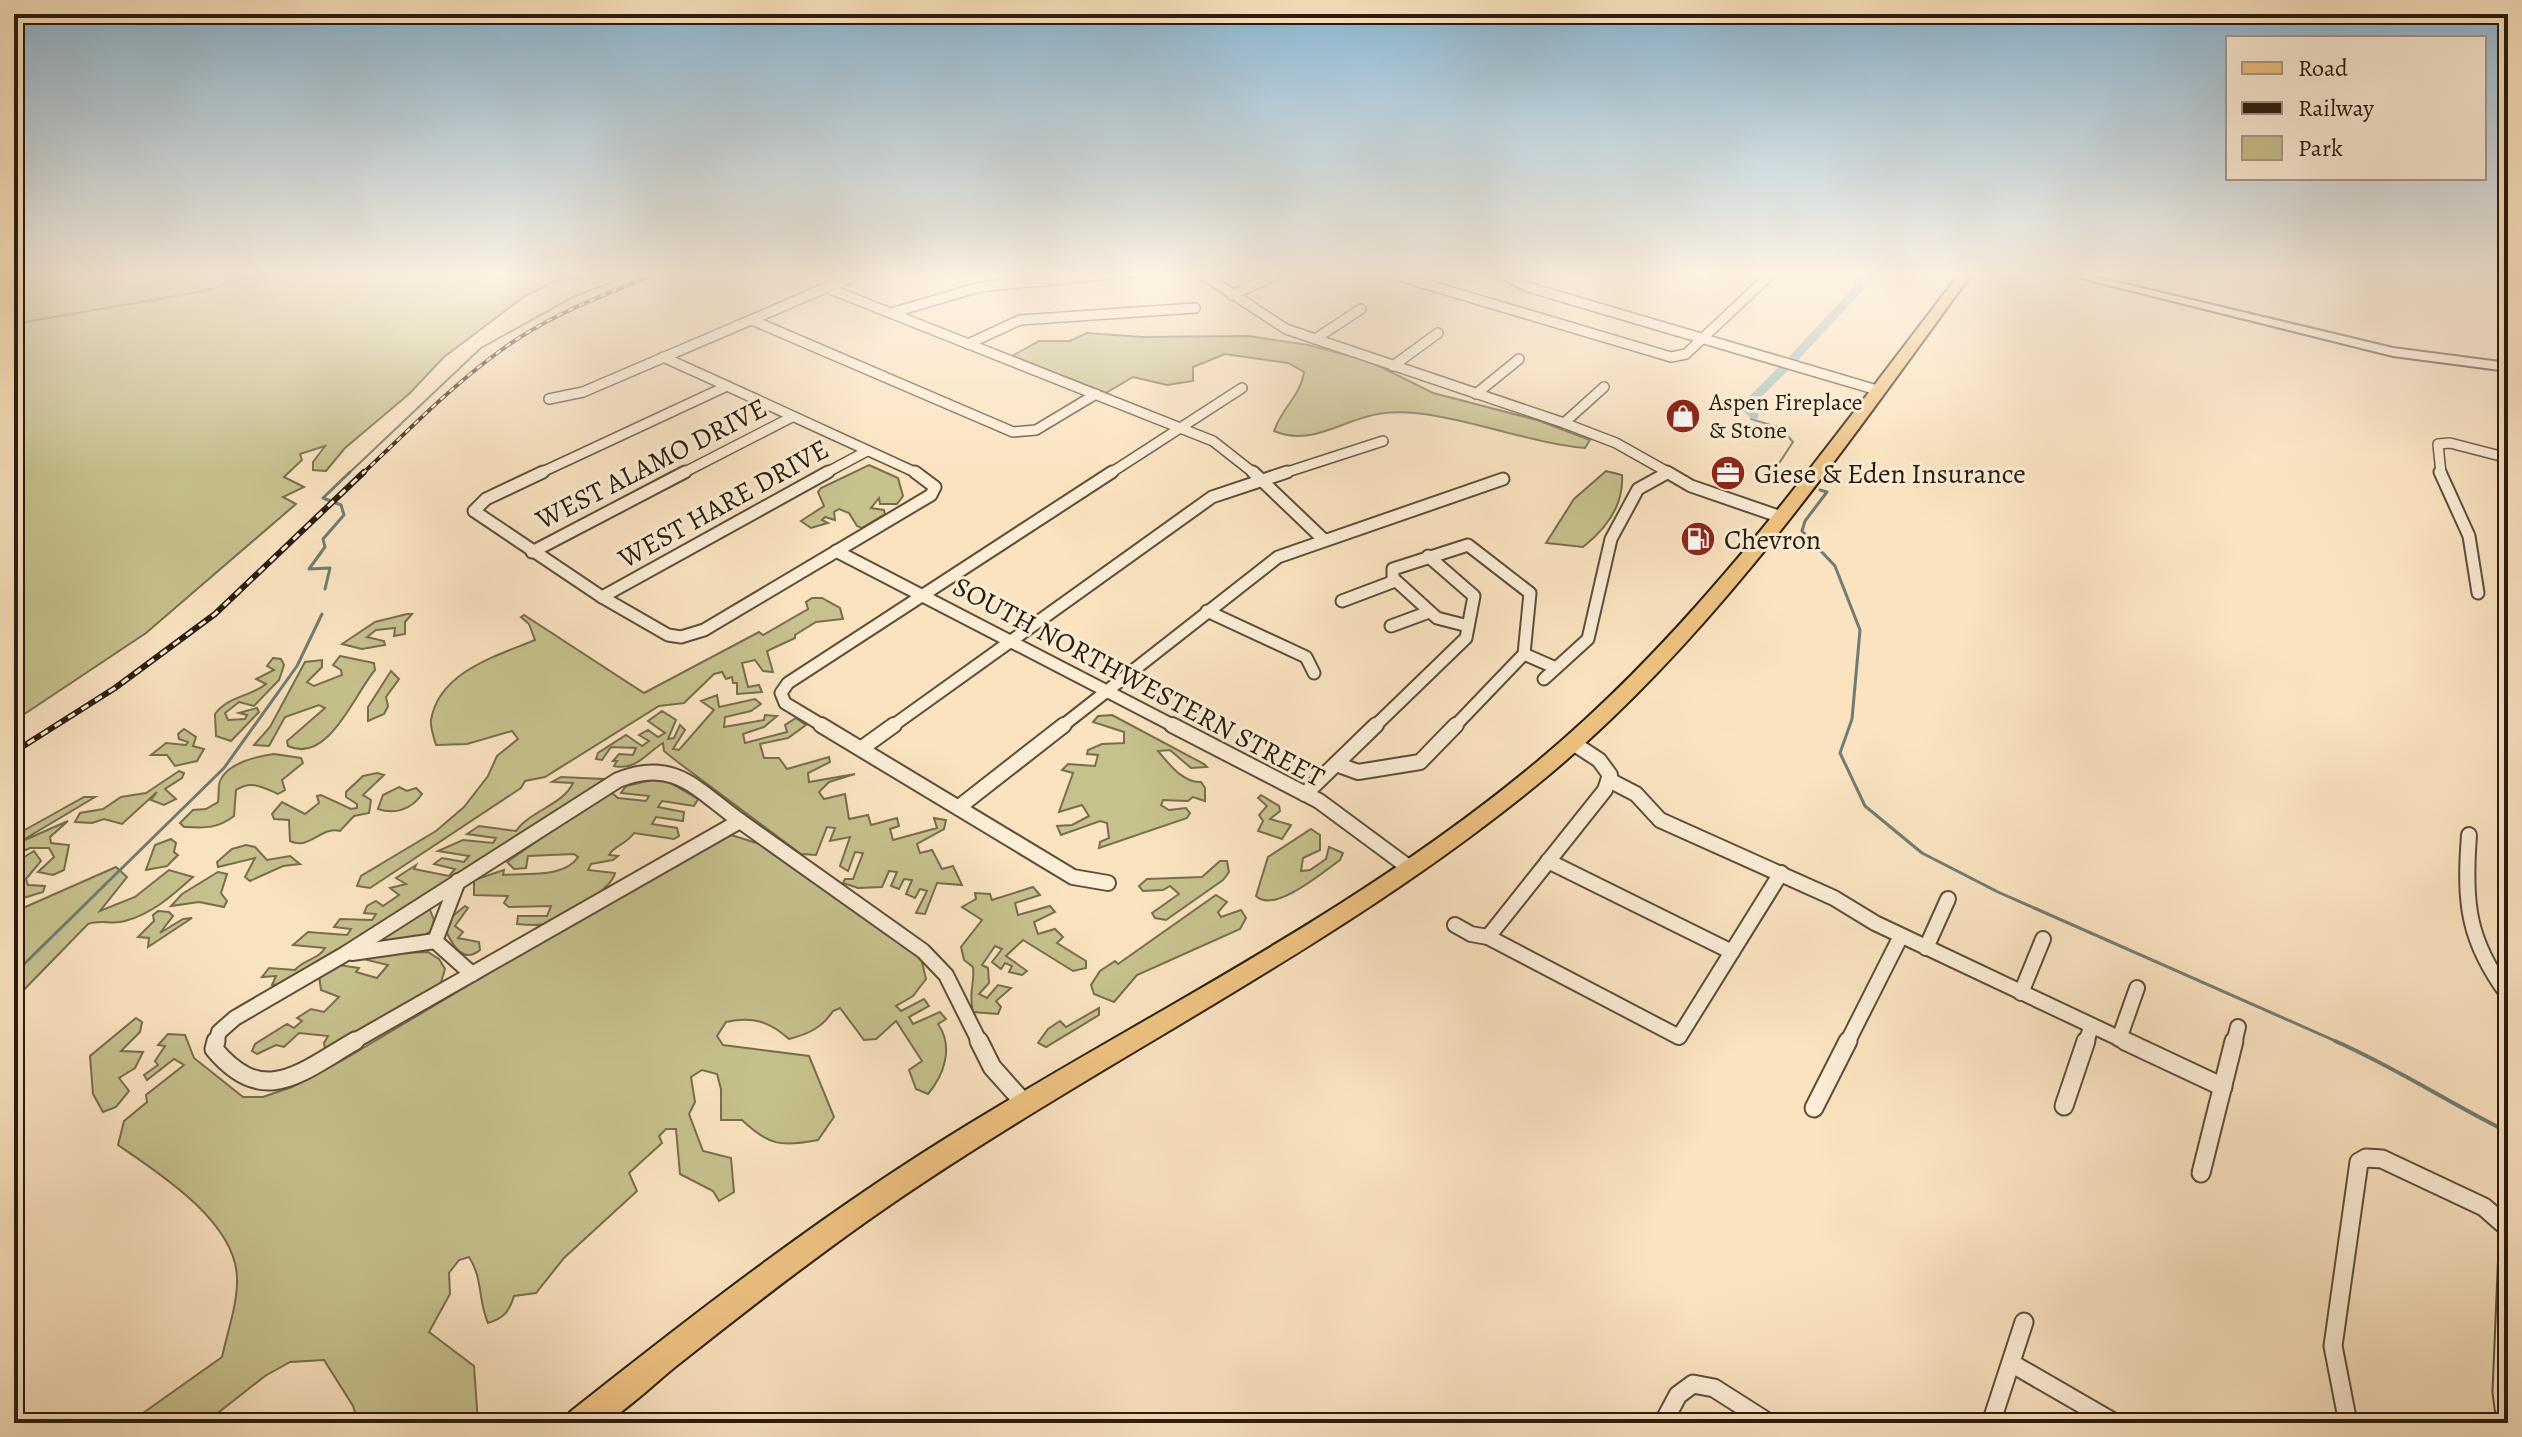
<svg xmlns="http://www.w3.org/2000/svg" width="2522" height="1437" font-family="Alegreya,serif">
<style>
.green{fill:#c6c18d;stroke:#776e4e;stroke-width:2}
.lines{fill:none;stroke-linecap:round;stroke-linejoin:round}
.stream-far2{stroke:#6f7d74;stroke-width:2}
.stream-far1{stroke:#6f7d74;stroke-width:3}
.stream{stroke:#6f7d74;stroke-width:4}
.canal{stroke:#9fbdb8;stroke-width:9}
.street-far3-casing{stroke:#5d4e3b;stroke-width:12}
.street-far2-casing{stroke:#5d4e3b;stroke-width:15}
.street-far1-casing{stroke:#5d4e3b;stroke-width:18}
.street-casing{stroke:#5d4e3b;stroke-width:21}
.secondary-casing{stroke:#281c0f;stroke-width:4}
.primary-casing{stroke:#281c0f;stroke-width:4}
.street-far3{stroke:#fcedd6;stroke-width:9}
.street-far2{stroke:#fcedd6;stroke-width:11}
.street-far1{stroke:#fcedd6;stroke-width:14}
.street{stroke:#fcedd6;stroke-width:17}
.secondary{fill:#fcedd6;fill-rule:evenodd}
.primary{fill:#eec280;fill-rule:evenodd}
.rail-far1-casing{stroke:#281c0f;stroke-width:4}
.rail-casing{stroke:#281c0f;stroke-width:6}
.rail-far1{stroke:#fcedd6;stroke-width:2;stroke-dasharray:6;stroke-linecap:butt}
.rail{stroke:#fcedd6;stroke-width:3;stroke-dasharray:8;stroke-linecap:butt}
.labels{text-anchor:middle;stroke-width:6;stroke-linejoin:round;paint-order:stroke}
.far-poi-label{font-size:24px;fill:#281c0f;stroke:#fcedd6;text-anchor:start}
.street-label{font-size:28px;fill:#281c0f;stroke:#fcedd6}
.poi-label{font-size:28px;fill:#281c0f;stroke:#fcedd6;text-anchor:start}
</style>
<rect width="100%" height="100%" fill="#fbe3c0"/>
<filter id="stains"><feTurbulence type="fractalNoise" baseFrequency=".0025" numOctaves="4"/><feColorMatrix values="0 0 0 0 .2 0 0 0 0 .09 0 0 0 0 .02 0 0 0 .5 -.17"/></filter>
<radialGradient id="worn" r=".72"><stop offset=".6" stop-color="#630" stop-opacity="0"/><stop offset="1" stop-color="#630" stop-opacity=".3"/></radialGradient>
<g class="green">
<polygon points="14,272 590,272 563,277 525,296 444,357 409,394 345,448 326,471 313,470 313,462 325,446 300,454 302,460 284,477 304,487 283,497 296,504 146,633 14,721"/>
<path d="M1087 333 1142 337 1248 336 1308 345 1369 361 1433 393 1537 420 1590 440 1585 448C1523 443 1441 407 1385 413 1347 416 1314 448 1274 431 1281 409 1301 395 1304 372L1288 363 1225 354 1193 367V381L1167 385 1133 377 1106 393 1012 356 1039 341H1070Z"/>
<polygon points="869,465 898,478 903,496 897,504 880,504 879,498 871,508 884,510 885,514 862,528 857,526 849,513 839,509 834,512 835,520 825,517 822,520 828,523 811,528 801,521 824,506 818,492 821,488"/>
<path d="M1606 471 1622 475C1624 506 1606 529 1583 547L1546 543 1574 499Z"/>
<path d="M812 598H822L840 608 843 619 816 622 795 635V638L767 651 773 672 763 671 755 660 742 663 748 687 759 685 762 692 737 694V683H733L732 677 726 679 722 672 714 674 684 703 659 706 545 777 525 781 521 788 370 888 357 886 361 876 436 831 464 807 488 776 497 756 518 739 512 731 467 744 436 745C434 738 430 727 431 720 439 672 496 656 535 640L529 624 521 617 524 615 644 693 759 632 763 635 808 609 806 602Z"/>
<polygon points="407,614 412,614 405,622 405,634 394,636 395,628 376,630 367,637 384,641 385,645 362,649 342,644 375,622"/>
<path d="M340 656 374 663 375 670C355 693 328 765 288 746L287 741 325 708 319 705 285 717 269 746 254 745 270 727 305 662 322 660V667L307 682 314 686 342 675 341 670 333 665Z"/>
<path d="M273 658 281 659 284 665 279 680 254 706 239 702 225 713 228 720 245 719 247 715 239 713 257 708 259 712 231 741 216 736 215 714C228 696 250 697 266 684L256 679 274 670 267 666Z"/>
<polygon points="391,671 399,679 386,697 388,706 384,714 368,721 368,707"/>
<path d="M717 695 719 707 755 699 761 704 751 711 725 717 724 727 764 720 765 715 777 716 764 727 743 734 745 743 787 732 785 725 796 718 806 725 788 738 760 744 764 758H779L787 769 829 757 830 762 808 773 809 782 855 774 829 782 819 792 824 799 845 794 849 819 868 815 871 825 897 818 899 826 890 829 893 840 937 828 934 818 946 820 944 829 917 844 920 853 932 850 942 869 953 866 962 885 937 883 925 914 916 913 927 891 920 889 915 898 906 894 912 880 904 879 899 889 891 886 897 872 889 871 882 887 858 888 843 883 845 879H853L863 853 855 852 848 871 840 866 850 837 830 841 835 828 827 827 816 855 801 854 679 763 664 751 663 743C645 754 636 771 614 766L617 761H613L619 754 633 755 636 748 611 747 602 760 596 759 598 753 626 735 642 746 649 741 639 735 648 730 658 737 665 733 648 721 662 711 676 720 668 739 674 738 680 725 685 730 673 749 679 750 714 710 701 701Z"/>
<path d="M1112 715 1204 764 1207 767 1191 768 1170 750 1158 751C1169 764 1183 783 1201 782L1205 788V801L1193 797 1188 801 1163 800 1161 805 1169 810 1186 808 1190 813 1187 818 1099 848 1100 842 1109 838 1107 823 1100 821 1061 835 1057 826 1072 825 1089 816 1082 805 1059 812 1073 773 1062 770 1068 764 1095 766 1098 755 1087 754 1088 750 1102 744 1124 743V732L1093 722 1098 716Z"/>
<polygon points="184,729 196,737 193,746 204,749 197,761 175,766 167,755 151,755 166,743 186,745 188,742 179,739 178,734"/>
<path d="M274 754 301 758 303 763 282 780 285 790 278 794C262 787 252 780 236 790L234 816C217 829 205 828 184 827L180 823 193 810 206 809 218 802C219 796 218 786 220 781 227 763 258 756 274 754Z"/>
<polygon points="179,771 184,773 182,778 165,789 176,799 164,805 151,800 157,792 122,824 104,819 92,823 75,822 80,813 103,809 121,797 146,793"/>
<path d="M377 773 384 775 363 795 371 800 369 813 354 816 340 831C321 826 309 851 290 841L289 820 274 819 272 814 282 802 305 814 319 803 317 796 321 795 351 809 357 808V804L346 797V792L363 776Z"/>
<path d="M561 777 604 779 607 784 291 982 272 985 276 976 262 977 269 968 295 970C304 959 318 960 325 948L293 945 308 932 347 935 351 929 334 927 340 919 372 920 376 914 364 913 367 906 376 901 383 906 399 895 390 888 406 884 396 878 416 865 414 869 449 876 455 869 434 864 442 858 464 862 469 856 438 851 463 840 493 843 496 838 467 834 479 826 516 831C531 810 563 805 573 783L552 782Z"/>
<path d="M652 780 667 781 698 799 694 806 662 801 658 807 684 812 683 821 656 817 652 824 677 828 679 836 674 839 634 833C627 844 613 846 609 855L618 856 613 860 591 864 588 870 615 873C612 889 565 918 550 923 541 926 527 925 517 924L518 916H547L551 906 509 907 504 903 508 896 474 895V880L504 870 503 875C526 873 565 878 578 857L574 854 528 856 526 868 514 869 507 862 602 796 612 793 618 798 646 801 649 796 621 793 626 786Z"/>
<path d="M399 787 407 791 416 788 422 794C412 809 395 815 378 809L383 795Z"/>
<polygon points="1261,795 1279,806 1280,811 1270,819 1291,825 1282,839 1258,831 1263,821 1259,815 1267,806 1258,798"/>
<polygon points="84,797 95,797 18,843 68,821 50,837 51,843 69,845 64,870 53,875 38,872 54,857 49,848 30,848 14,855 14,836"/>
<path d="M1311 829 1320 835V850L1303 858 1301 871 1310 870 1326 859 1329 847 1343 853 1340 860C1323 872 1274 914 1256 896L1268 857Z"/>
<path d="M731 835 763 845 921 958 926 979 913 996 896 1006 901 1011 924 999 929 1006 909 1017 913 1024 940 1012 946 1019 938 1024C954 1047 944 1075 928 1094L916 1089 909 1070 922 1061 896 1021 876 1039 864 1040 840 1008 833 1011C822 1028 808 1034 789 1039 769 1021 752 1016 726 1022L717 1036 723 1045 809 1056 834 1117 818 1140C782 1147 769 1146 742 1120H721V1089L717 1074 702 1070 691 1077 695 1102 689 1114 703 1151 731 1158 734 1192 719 1201 713 1191 680 1174 676 1129H666L659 1136 662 1143 629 1173 637 1191 564 1258 536 1293 514 1296C509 1312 504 1318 488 1323 478 1301 483 1278 469 1257L459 1260 449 1273 450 1294 429 1332 474 1366 478 1423H358L353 1406 324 1360 290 1362 265 1376 205 1423H129L222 1357C227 1333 238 1303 237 1278 236 1222 159 1173 118 1145L124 1121 147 1102 146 1095 184 1065 174 1059 147 1080 144 1075 158 1065 155 1061 165 1046 158 1045 168 1034 185 1035 194 1058 243 1097H263L292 1087 343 1060 690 853Z"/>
<polygon points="171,839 176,843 174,852 178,855 167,866 146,870 155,845"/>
<polygon points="246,845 255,847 267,860 290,856 300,864 283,866 250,881 245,877 255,858 218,867 217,862 232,849"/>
<polygon points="34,851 41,861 26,879 28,885 45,886 43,892 14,901 14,878 20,873 14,872 14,863"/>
<polygon points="1220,861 1227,861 1229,872 1223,880 1166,920 1155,918 1152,913 1179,894 1170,886 1163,890 1143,891 1139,886 1147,879 1202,877"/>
<path d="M116 867 127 877 100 911 135 897 169 870 193 877C173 895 152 914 125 921 112 925 101 919 88 924L14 1000V912Z"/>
<polygon points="218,872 227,874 221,893 227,901 224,907 199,902 171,906 182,894"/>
<path d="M1033 887 1040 895 1015 903 1018 915 1050 906 1055 912 1034 922 1038 934 1055 929 1063 937 1057 943 1086 961V968L1073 971 1023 940 1006 956 1027 971 1022 975 1009 972 1012 966 1005 963 1001 969 992 962 1002 949 995 946 982 965 988 968 989 983 979 994 987 998 998 985 1011 988 996 1001 1001 1007 998 1014 973 1012C968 990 975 986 973 967L964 960 961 947 982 920 962 907 976 899 975 893 990 894 992 900Z"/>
<polygon points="1216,895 1227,902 1218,912 1221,917 1241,910 1246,918 1240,929 1137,975 1114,1002 1094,994 1091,985 1100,971 1115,961 1118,964"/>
<polygon points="428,905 434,920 431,931 421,937 370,944"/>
<path d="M465 906 468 908 455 926 463 932 458 938 479 942 480 950C463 964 453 946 446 931L449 919Z"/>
<polygon points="158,911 169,912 173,916 160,933 183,919 192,918 148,947 149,938 138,937 154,921 153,915"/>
<polygon points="428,952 439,959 445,969 440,986 326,1053 324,1043 328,1036 299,1033 284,1047 276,1045 257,1054 252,1051 255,1044 287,1024 294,1028 302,1021 297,1018 311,1009 324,1012 339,997 321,990 319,976 339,965 359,968 356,972 377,978 388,965 367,960 378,954"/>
<polygon points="1099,1008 1099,1015 1046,1047 1038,1043 1048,1029 1060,1021 1066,1027"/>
<polygon points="136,1018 142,1022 140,1032 121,1051 143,1052 135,1068 119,1078 129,1091 116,1107 103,1112 93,1094 90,1056"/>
</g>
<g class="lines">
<g class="stream-far2">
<polyline points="481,272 611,280"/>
<polyline points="14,324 199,292 269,272"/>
<polyline points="1754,415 1751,419 1781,428 1793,442 1774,471 1777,474"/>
<polyline points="348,474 481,348 573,297 638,272"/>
</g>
<g class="stream-far1">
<polyline points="1775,472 1779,477"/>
<polyline points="1820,490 1827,492 1805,521 1802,531 1835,566 1860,630 1852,719 1840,753 1865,806 1922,853 1998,892 2340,1043"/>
<polyline points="325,589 330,568 309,569 325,547 323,539 344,515 341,505 323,498 350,472"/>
<polyline points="14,974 224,768 297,666 322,614"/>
</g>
<path class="stream" d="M2335 1041C2395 1067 2449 1103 2508 1132"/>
<g class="canal">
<polyline points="1792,360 1859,288 1858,272"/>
<polyline points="1754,415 1745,407 1785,367"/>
</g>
<g class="street-far3-casing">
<g id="street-far3">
<polyline points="1199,272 1286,329 1564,423 1616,443 1671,474"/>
<polyline points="1385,272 1671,357 1686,354 1773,272"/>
<polyline points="1498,272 1528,287 1877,390"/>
<polyline points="825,287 1213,441 1255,474"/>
<polyline points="1232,295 1283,272"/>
<polyline points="891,313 980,287 1133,272"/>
<polyline points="752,320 1013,432 1036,430 1096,394"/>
<polyline points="1315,339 1361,309"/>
<polyline points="968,344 1020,320 1195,308"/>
<polyline points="663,357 727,386"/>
<polyline points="1393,366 1438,333"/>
<polyline points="727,386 919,474"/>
<polyline points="1476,394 1519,359"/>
<polyline points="549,399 583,392 863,272"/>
<polyline points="1564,423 1604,387"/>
<polyline points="538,474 727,386"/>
<polyline points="681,474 792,417"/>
<polyline points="824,474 867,451"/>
<polyline points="1109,474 1242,388"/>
<polyline points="1281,474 1383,441"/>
<polyline points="1664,474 1667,473"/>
<polyline points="2441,474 2438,444 2450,443 2508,458"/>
</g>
</g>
<g class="street-far2-casing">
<g id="street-far2">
<polyline points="543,472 486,499 474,511 602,597 668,635 681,637 704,630 931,495 935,487 915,472"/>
<polyline points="1253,472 1323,539"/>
<polyline points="1667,472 1691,486 1778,516"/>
<polyline points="2440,472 2469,536 2478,593"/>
<polyline points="836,551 1176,727"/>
<polyline points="532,552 685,472"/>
<polyline points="602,597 828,472"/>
<polyline points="1342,601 1395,581"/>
<polyline points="1207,611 1306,657 1314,673"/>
<polyline points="1391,626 1429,612"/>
<polyline points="1524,654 1556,668"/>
<polyline points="1544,679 1588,639 1611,539 1638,489 1667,473"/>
<polyline points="825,727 785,703 781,693 788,683 1112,472"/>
<polyline points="891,727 1212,497 1287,472"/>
<polyline points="1061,727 1278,557 1503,479"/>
<polyline points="1374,727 1466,638 1474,596 1428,556"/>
<polyline points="1454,727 1524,654 1530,593 1468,545 1393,569 1393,578 1437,618 1468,626"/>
</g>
</g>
<g class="street-far1-casing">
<g id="street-far1">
<polyline points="821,725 1073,877 1108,883"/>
<polyline points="1172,725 1319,801 1411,869"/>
<polyline points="862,748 894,725"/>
<polyline points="1336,764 1358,772 1420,762 1456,725"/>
<polyline points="1609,780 1636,794 1660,820 1834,898 1875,923 2129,1043"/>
<polyline points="1305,794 1376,725"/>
<polyline points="959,807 1064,725"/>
<polyline points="740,821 923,951 946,975 980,1043"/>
<path d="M2469 835C2464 902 2467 940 2508 995"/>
<polyline points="1548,861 1732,952"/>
<polyline points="1455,925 1471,934 1488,937 1605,790 1610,775 1599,760 1573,743"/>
<polyline points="1488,937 1679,1037 1781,873"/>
<polyline points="435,941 458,881"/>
<polyline points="1926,948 1948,899"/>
<polyline points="352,953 435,941 472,974"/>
<polyline points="2021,993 2043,939"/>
<polyline points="2119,1039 2137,988"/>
<path d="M216 1043 219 1032 235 1018 345 954 618 780C674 757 697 790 740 821"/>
<polyline points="351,1043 740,821"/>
<polyline points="1847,1043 1901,936"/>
<polyline points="2086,1043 2091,1027"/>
<polyline points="2234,1043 2238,1027"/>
</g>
</g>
<g class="street-casing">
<g id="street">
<path d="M216 1041 214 1049C264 1109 301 1072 355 1041"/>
<polyline points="979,1041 992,1067 1025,1104"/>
<polyline points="2125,1041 2223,1087"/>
<polyline points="2064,1106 2086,1041"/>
<polyline points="1814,1108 1848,1041"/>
<polyline points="2201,1173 2234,1041"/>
<polyline points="2011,1363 2115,1423"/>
<polyline points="1663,1423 1678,1395 1693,1384 1714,1388 1769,1423"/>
<polyline points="1991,1423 2024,1322"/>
<polyline points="2348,1423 2333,1346 2359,1162 2366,1158 2382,1159 2484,1207 2508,1228"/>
<polyline points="2506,1423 2502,1392 2508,1249"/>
</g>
</g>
<g class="secondary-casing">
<polygon id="secondary" points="2056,272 2075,272 2393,348 2508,363 2508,371 2393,356"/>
</g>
<g class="primary-casing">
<path id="primary" d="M1961 272H1973C1845 447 1717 634 1550 774 1339 950 1090 1064 867 1221 802 1267 738 1317 675 1367 661 1378 616 1420 602 1423 591 1425 577 1423 565 1423L570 1412C699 1310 829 1209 969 1124 1162 1006 1364 907 1538 761 1705 622 1829 442 1961 272Z"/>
</g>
<use href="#street-far3" class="street-far3"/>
<use href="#street-far2" class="street-far2"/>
<use href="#street-far1" class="street-far1"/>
<use href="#street" class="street"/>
<use href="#secondary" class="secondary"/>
<use href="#primary" class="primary"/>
<g class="rail-far1-casing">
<path id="rail-far1" d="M362 474C407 432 450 387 500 351 548 315 606 294 661 272"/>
</g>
<g class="rail-casing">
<polyline id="rail" points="14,752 115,688 215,614 364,472"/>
</g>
<use href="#rail-far1" class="rail-far1"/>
<use href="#rail" class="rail"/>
</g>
<linearGradient id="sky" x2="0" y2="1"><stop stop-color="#8bb8d5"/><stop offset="0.58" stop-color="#fdf2e3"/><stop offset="1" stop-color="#fdf2e3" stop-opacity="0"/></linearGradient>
<rect width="2522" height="473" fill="url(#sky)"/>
<defs>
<g id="shop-disc" transform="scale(1.8)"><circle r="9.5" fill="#8f2418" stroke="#fcedd6"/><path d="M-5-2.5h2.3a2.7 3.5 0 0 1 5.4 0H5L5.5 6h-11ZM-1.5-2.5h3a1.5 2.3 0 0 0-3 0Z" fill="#fff"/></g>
<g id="office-disc" transform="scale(1.8)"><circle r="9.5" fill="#8f2418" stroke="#fcedd6"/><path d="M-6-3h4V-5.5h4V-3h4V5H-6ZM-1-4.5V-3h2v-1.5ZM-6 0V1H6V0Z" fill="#fff"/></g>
<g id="fuel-disc" transform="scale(1.8)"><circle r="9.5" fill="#8f2418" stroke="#fcedd6"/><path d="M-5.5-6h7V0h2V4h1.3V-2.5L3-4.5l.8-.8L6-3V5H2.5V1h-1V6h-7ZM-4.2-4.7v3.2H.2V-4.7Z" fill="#fff"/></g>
</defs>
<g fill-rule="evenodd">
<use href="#shop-disc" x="1683" y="416"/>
<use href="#office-disc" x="1728" y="473"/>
<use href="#fuel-disc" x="1698" y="539"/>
</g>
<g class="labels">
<g class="far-poi-label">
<text x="1709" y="410">Aspen Fireplace<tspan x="1709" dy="28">&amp; Stone</tspan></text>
</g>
<g class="street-label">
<text transform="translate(651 463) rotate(-27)" y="10">WEST ALAMO DRIVE</text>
<text transform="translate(723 503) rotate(-29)" y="10">WEST HARE DRIVE</text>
<text transform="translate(1139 681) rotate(28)" y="10">SOUTH NORTHWESTERN STREET</text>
</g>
<g class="poi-label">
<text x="1754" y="483">Giese &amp; Eden Insurance</text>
<text x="1724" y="549">Chevron</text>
</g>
</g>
<rect width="2522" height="1437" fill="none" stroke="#fbe3c0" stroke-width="48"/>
<rect x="16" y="16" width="2490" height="1405" fill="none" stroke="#281c0f" stroke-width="4"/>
<rect x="24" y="24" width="2474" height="1389" fill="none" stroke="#281c0f" stroke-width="2"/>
<rect x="2226" y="36" width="260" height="144" fill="#fcedd6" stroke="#a79986" stroke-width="2"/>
<rect x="2242" y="62" width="40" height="12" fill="#eec280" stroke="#a79986" stroke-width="2"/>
<text x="2298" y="76" font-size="24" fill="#281c0f">Road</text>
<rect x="2242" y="102" width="40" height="12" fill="#281c0f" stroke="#a79986" stroke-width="2"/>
<text x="2298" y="116" font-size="24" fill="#281c0f">Railway</text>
<rect x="2242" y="136" width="40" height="24" fill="#c6c18d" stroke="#a79986" stroke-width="2"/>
<text x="2298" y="156" font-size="24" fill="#281c0f">Park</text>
<rect width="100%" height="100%" filter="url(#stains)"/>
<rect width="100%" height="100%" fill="url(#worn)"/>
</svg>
